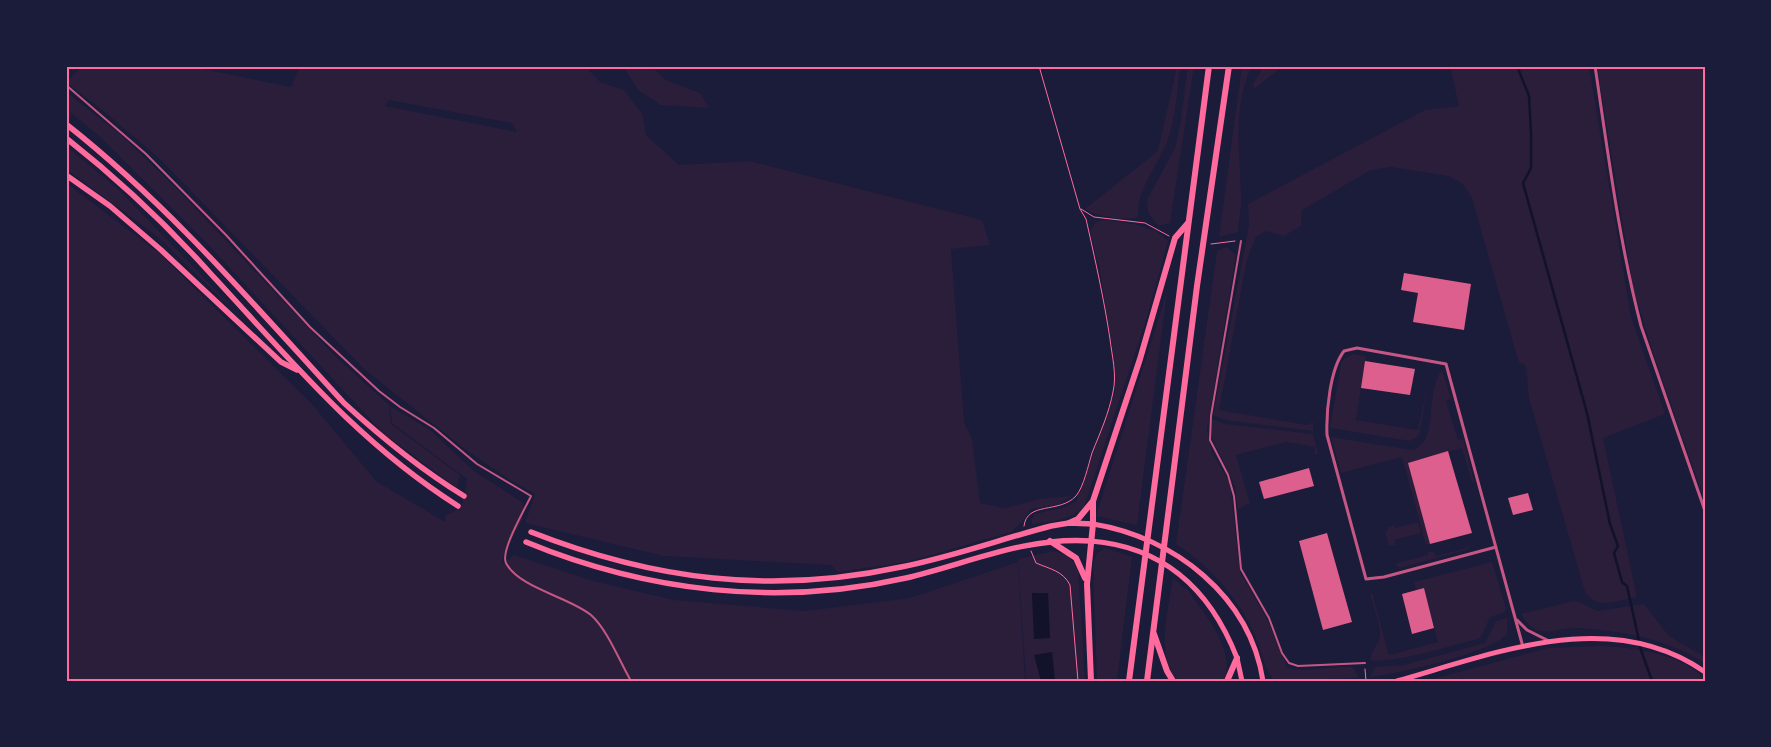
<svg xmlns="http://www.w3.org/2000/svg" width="1771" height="747" font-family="Mulish,sans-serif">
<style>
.green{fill:#2a1e3b;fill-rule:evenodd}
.water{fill:#12122b}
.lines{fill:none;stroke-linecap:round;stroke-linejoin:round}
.stream{stroke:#12122b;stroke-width:2.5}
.building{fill:#dd5f8e}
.path{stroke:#ff6b9d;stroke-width:1}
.service{stroke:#c65784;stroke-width:2}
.minor{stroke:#c65784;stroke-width:3}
.secondary{stroke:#ff6b9d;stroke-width:5}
.primary{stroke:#ff6b9d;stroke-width:5}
.trunk{stroke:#ff6b9d;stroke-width:5.5}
.motorway{stroke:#ff6b9d;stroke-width:6}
.neatline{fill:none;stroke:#ff6b9d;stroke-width:2}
</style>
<rect width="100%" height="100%" fill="#1b1b3a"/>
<g class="green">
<path d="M83 66H188L291 87 300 66H585L600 82 624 90 643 115 646 135 679 165 749 161 982 220 990 245 951 249 964 422 972 439 980 503 1005 508 1040 499 1072 496 1057 505 1031 509 1022 522 1011 532 907 562 838 572 831 565 664 556 525 523 535 494 510 480 466 450 364 369 161 160 106 113 66 82ZM389 100 512 123 517 132 385 106Z"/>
<polygon points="623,66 652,66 665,80 700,93 709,108 661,105 638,90"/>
<path d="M1177 66H1180C1177 91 1176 118 1167 142 1157 167 1137 189 1138 217 1123 221 1098 217 1085 209L1158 151Z"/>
<polygon points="1188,66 1194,66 1170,223 1158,226 1148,212 1147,200 1175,148 1181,120"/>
<path d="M1242 66H1252C1232 107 1240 150 1241 193 1242 206 1239 219 1238 232L1219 237Z"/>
<polygon points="1264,66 1283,66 1254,89 1253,84"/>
<path d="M1450 66H1589L1631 317 1665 414 1603 438 1637 597C1618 600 1598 611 1585 592L1529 398 1526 368 1524 364 1519 363 1472 198 1462 183 1448 176 1391 167 1371 170 1302 210 1301 226 1284 236 1266 231 1256 237 1247 259 1219 410 1307 425 1313 422V431L1225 420 1213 415 1249 225 1248 204 1425 110 1459 106Z"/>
<polygon points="1597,66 1701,66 1705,79 1705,502 1653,353 1633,287"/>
<polygon points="66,92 120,134 177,189 336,357 389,405 391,424 460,475 457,488 382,432 202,238 98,135 66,109"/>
<polygon points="66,146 120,191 252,328 158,237 66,169"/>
<path d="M66 183 159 253 312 404 376 481 445 522 446 515C466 508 464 497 467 479L392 423 390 406 430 430 474 471 522 502 524 509 523 519 506 549 501 564 514 555 593 581 674 600 805 611 910 598 1018 562 1025 681H66Z"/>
<path d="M1104 220 1134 224 1156 231 1168 241 1147 317 1084 507C1072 520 1049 522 1032 524V519L1035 514 1065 507 1076 502 1115 391 1114 359 1100 271 1090 231 1096 222Z"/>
<path d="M1227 247 1236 255 1207 430 1212 452 1230 484 1240 572 1267 619 1287 667C1298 674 1337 665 1353 667L1359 678 1274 681C1263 666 1261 648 1253 631 1236 595 1208 565 1176 544L1217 251Z"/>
<polygon points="1167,292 1137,525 1096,516"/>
<polygon points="1353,354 1366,356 1356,420 1418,430 1430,372 1419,436 1410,441 1330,428 1341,363 1344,359"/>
<path d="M1442 370 1451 399 1446 401 1458 440 1463 439 1474 481 1472 482 1462 448 1408 463 1430 544 1426 545 1402 457 1341 473 1331 437 1412 450C1441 442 1423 395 1442 370Z"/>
<polygon points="1212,419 1226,424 1313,434 1318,454 1314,454 1315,447 1286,442 1236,455 1250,503 1238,509 1235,486 1212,438"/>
<polygon points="1418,522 1421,533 1394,540 1396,546 1389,545 1385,533 1389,527 1394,525 1395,528"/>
<polygon points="1466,542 1469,549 1400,568 1394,564 1428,555 1428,552 1434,551 1436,556 1467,548"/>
<polygon points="1106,548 1132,557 1117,681 1097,681 1093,564 1097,553"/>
<polygon points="1053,551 1067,555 1078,567 1085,681 1026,681 1018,559"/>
<path d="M1492 562 1506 609 1503 613 1490 617 1482 635 1478 639C1442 648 1408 660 1371 661 1369 652 1380 644 1380 634 1380 622 1373 606 1370 594L1372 593 1389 655 1438 642 1424 589 1416 590 1414 582Z"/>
<path d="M1173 578 1185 589 1186 587C1202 612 1237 649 1224 681H1178C1154 657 1169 608 1173 578Z"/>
<path d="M1573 601 1579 602 1598 611 1644 604 1669 636 1705 657V663C1665 638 1622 631 1576 628 1564 628 1552 633 1541 631 1531 629 1526 622 1521 614Z"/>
<path d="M1507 618V634C1491 653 1397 674 1370 677L1375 667 1404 665 1485 643 1496 621Z"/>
<path d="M1597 646C1626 646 1688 654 1705 681H1425L1548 648Z"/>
</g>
<g class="water">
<polygon points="1032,593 1048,593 1050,638 1034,639"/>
<polygon points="1052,652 1055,681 1041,681 1034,655"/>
</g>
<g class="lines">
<polyline class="stream" points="1517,66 1529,96 1531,133 1531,168 1523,183 1587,413 1610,524 1618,546 1614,553 1622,582 1627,586 1641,650 1652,681"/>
</g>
<g class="building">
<polygon points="1404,273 1471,284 1464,330 1413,322 1418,293 1401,290"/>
<polygon points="1365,361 1415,369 1410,395 1361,388"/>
<polygon points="1448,451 1472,533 1430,544 1408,463"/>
<polygon points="1309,468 1314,486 1264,499 1259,482"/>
<polygon points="1528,493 1533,510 1513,515 1508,498"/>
<polygon points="1327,533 1352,622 1323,630 1299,541"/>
<polygon points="1424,588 1434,628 1412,634 1402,594"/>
</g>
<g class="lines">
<g class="path">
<polyline points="1081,209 1094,217 1145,223 1169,236"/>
<polyline points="1211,244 1235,241"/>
<path d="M1024 526C1027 501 1059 514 1076 496 1084 486 1088 466 1092 453 1100 433 1109 413 1113 392 1117 375 1112 356 1110 339 1104 299 1095 259 1086 219L1080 209 1039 66"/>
<path d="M1031 551 1036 563C1050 569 1063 571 1070 585L1078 681"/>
<polyline points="1365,669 1366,681"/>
</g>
<g class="service">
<path d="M66 85 146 154 226 235 310 327 379 391 400 407 434 428 477 464 531 496C525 509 500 551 506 563 519 588 569 597 591 615 607 629 620 662 631 681"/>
<polyline points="1241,241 1211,416 1210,440 1228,475 1234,496 1241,569 1269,618 1282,653 1289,663 1298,666 1365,663"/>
</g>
<g class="minor">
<path d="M1595 66C1608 153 1619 241 1641 326L1705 511"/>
<path d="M1496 547 1384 577 1366 579 1327 435C1326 412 1330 369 1344 351L1357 348 1446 364 1523 647"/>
<polyline points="1517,620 1527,630 1549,641"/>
</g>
<g class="secondary">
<polyline points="1237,658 1242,681"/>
<path d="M1397 681C1496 653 1611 606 1705 672"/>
</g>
<g class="primary">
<path d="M1093 524C1174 537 1250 596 1263 681"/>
<path d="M1091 541C1165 547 1211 591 1237 658"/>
</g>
<g class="trunk">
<path d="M66 124C170 206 255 306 344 403 382 438 420 469 464 496"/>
<path d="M66 138C118 179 166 224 210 273 290 359 357 442 458 506"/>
<polyline points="66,175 110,206 160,249 281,362 297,370"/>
<path d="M531 532C653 580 772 595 901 567 952 557 1001 539 1051 526L1069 523 1093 524"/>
<path d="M526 542C647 592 778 607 906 578 966 564 1027 536 1091 541"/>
</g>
<g class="motorway">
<polyline points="1069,523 1078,519 1093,501 1140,359 1175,238 1188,223"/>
<polyline points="1050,541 1076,558 1085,578"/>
<polyline points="1154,634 1167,671 1173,681"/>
<polyline points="1091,681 1087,584 1093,524 1093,503"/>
<polyline points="1129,681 1209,66"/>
<polyline points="1147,681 1197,286 1229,66"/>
<polyline points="1227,681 1237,658"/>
</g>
</g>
<rect width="1771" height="747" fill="none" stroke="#1b1b3a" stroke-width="135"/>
<rect x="68" y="68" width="1636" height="612" class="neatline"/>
</svg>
